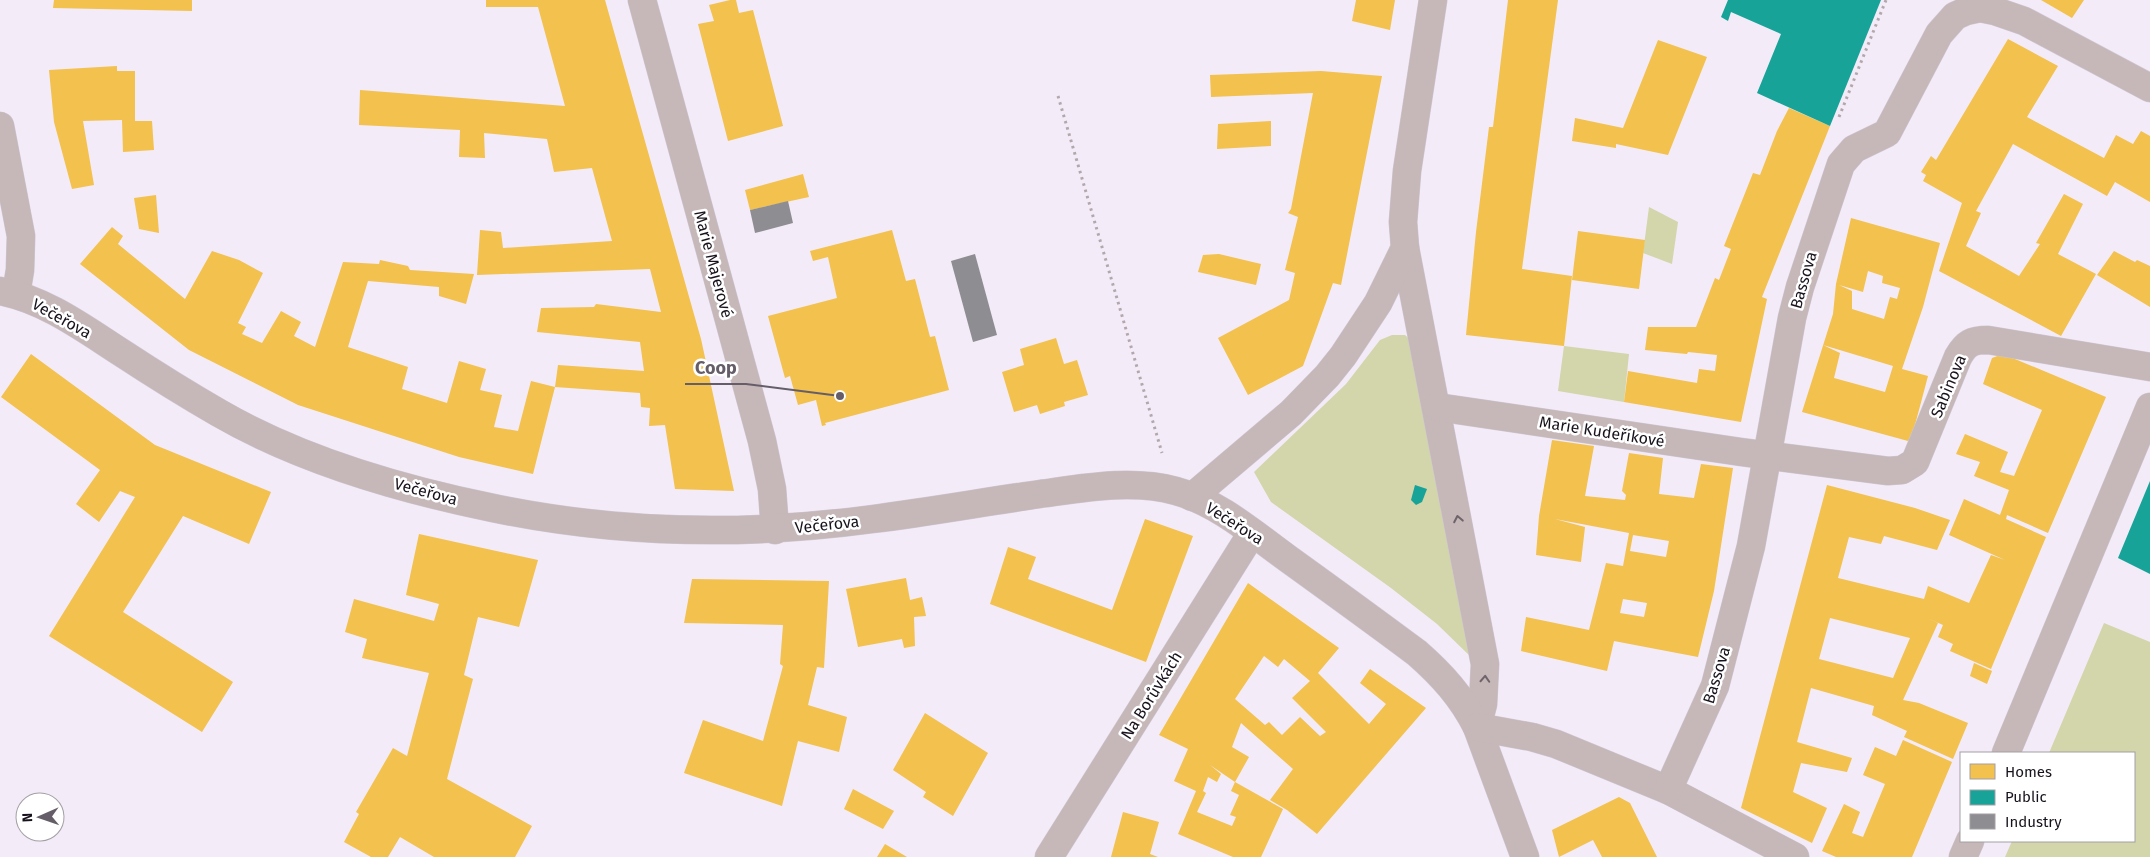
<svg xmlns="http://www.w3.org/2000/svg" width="2150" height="857" font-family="'Fira Sans',sans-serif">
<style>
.green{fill:#d3d5ab}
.homes{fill:#f2c14e;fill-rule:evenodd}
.public{fill:#17a398}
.industry{fill:#8d8d92}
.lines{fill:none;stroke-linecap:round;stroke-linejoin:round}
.minor-casing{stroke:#cfc9d4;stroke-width:29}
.path{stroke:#b2a8ac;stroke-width:3;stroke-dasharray:2.5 4;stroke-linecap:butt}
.minor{stroke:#c6b7b8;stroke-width:28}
.oneway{stroke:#6f646a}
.labels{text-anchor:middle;stroke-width:5;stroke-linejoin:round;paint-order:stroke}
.street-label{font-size:16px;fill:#18121c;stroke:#fff}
.leader{fill:none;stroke:#655e69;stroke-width:2}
.callout-dot{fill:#655e69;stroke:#fff;stroke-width:2}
.callout-label{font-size:18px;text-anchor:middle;font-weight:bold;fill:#655e69;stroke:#fff;stroke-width:5;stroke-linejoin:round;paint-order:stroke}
</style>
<rect width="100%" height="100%" fill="#f3ebf8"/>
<g class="green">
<polygon points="1649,207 1678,222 1672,264 1643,253"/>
<polygon points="1392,335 1405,335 1412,341 1472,658 1437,624 1391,588 1271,502 1254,472 1346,384 1380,340"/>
<polygon points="1564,346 1629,354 1624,402 1558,391"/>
<polygon points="2104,623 2150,642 2150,857 2005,857 2012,841 2134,841 2134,753 2049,753"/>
</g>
<g class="homes">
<polygon points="54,0 192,0 192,11 53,8"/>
<polygon points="486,0 605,0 701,339 734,491 675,489 665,425 649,426 650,408 641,407 640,393 555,387 558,365 644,371 640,342 537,332 541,308 594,307 596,304 661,312 650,269 477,275 480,230 501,232 503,248 612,241 592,168 554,172 547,139 484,133 485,158 459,157 460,130 359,125 360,90 565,106 538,7 486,7"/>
<polygon points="730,0 736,0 739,13 753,10 783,126 728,141 698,24 714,21 709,5"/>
<polygon points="1356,0 1395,0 1390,30 1352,21"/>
<polygon points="1508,0 1558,0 1522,269 1572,276 1564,346 1466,335 1476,232 1489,127 1493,127"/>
<polygon points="2041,0 2084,0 2072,18"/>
<polygon points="2008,39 2058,66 2027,117 2104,158 2116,135 2133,144 2141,131 2150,136 2150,202 2115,182 2107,196 2013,144 1976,211 1981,213 1966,246 2019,276 2040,244 2036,243 2064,194 2083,204 2058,254 2096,274 2061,336 1939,271 1962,203 1923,181 1926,175 1921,172 1931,156 1936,160"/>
<polygon points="1658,40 1707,57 1668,155 1616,144 1616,148 1572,141 1575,118 1623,128"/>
<polygon points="117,66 117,71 135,71 135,121 152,121 154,150 123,152 122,120 83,121 94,185 72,189 54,122 49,70"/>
<polygon points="1321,71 1382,76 1341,285 1333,283 1303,366 1248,395 1218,338 1289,300 1295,273 1285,270 1298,217 1288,213 1291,209 1313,93 1211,97 1210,75"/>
<polygon points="1789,108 1830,126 1762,297 1767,299 1741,422 1624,402 1628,371 1697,383 1699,369 1715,371 1717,355 1688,352 1687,354 1645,350 1648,327 1696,327 1715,278 1719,280 1731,249 1724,246 1753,173 1760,175 1777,131"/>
<polygon points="1271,121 1271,146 1217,149 1218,124"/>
<polygon points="803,174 809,197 750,210 745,190"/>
<polygon points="156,195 159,233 139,229 134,198"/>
<path d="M1851 218 1940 243 1923 307 1902 369 1928 376 1911 440 1908 441 1802 412 1833 314 1836 284ZM1868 271 1883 276 1882 283 1900 288 1897 299 1890 297 1884 319 1852 309V291L1839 285 1863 292ZM1823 345 1893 366 1885 392 1834 378 1840 353Z"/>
<polygon points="112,227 123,236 118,244 185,299 212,251 239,260 263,273 238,323 246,327 242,334 262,343 281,311 301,322 294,336 315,347 343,262 379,264 380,260 408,266 410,270 474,274 466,304 439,296 439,287 368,281 348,347 408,367 402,389 447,403 459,361 486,369 480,390 502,395 494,427 518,431 531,381 555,387 533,474 459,457 298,405 189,350 80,264"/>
<polygon points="892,230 906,281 915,279 930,337 935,336 949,390 825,423 826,425 822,426 816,400 798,405 790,376 785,378 768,316 837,298 828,257 813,261 810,251"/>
<polygon points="1578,231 1645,240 1639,289 1572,280"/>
<polygon points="2114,251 2135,262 2137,260 2150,266 2150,307 2097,275"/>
<polygon points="1219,254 1261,264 1256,285 1198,272 1203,255"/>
<polygon points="1056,338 1064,364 1077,360 1088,395 1064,402 1065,406 1040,414 1037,405 1014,412 1002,372 1024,365 1020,349"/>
<polygon points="31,354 155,445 271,492 249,544 183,516 123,612 233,682 202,732 49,636 135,497 120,491 99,522 76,504 100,470 1,397"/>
<path d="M2003 354 2106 397 2048 533 2007 515 2006 519 2046 537 1991 669 1950 651 1953 644 1938 637 1943 625 1927 618 1938 623 1903 700 1919 703 1968 723 1953 759 1904 737 1907 731 1872 715 1874 706 1811 688 1797 742 1852 758 1847 772 1801 763 1793 792 1827 808 1812 843 1741 808 1827 485 1915 508 1950 520 1937 550 1884 536 1881 544 1849 537 1838 578 1924 599 1928 586 1969 603 1991 555 2005 560 1949 535 1964 499 2000 515 2009 490 1974 476 1980 462 1956 454 1965 434 2008 452 2000 472 2014 476 2042 410 1983 384 1992 358ZM1830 618 1910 638 1893 678 1819 659Z"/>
<path d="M1552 440 1594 446 1585 496 1625 500 1626 495 1622 491 1629 453 1663 458 1659 494 1694 498 1701 464 1733 468 1714 591 1698 657 1614 641 1607 671 1521 651 1526 617 1589 630 1606 563 1623 566 1629 533 1555 519 1585 527 1581 562 1536 555 1539 516ZM1633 535 1669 541 1666 557 1630 551ZM1623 599 1647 603 1644 617 1620 613Z"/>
<polygon points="1145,519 1193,536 1146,662 990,604 1008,547 1036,557 1028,579 1112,610"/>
<polygon points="419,534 538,560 519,627 478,617 464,675 473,679 447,779 532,826 515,857 434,857 400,837 388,857 371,857 344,842 359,814 356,812 393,748 407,756 429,673 362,658 367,639 345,632 354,599 434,621 439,604 406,595"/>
<polygon points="906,578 910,600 922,597 926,616 914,617 915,646 904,648 902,639 858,647 846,589"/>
<polygon points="692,579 829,581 824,668 817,667 808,705 847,717 839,752 798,741 782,806 684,773 703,720 763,741 783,666 780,664 783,625 684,623"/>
<path d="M1248 583 1339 648 1318 673 1369 724 1386 704 1360 683 1370 669 1426 708 1317 834 1287 810 1270 800 1293 769 1241 723 1232 747 1249 757 1235 782 1210 765 1221 774 1217 782 1208 777 1203 791 1206 793 1197 812 1232 826 1236 817 1230 815 1239 795 1231 791 1235 782 1283 809 1261 857H1233L1178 834 1196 791 1174 781 1188 749 1159 735ZM1264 656 1278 667 1284 659 1310 681 1292 698 1326 732 1320 736 1300 717 1282 735 1269 722 1265 725 1235 699Z"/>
<polygon points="1974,663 1992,671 1987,684 1970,676"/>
<polygon points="925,713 988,753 953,816 923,797 926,792 893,770"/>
<polygon points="1903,740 1952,762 1912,857 1836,857 1822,851 1844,804 1860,812 1852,833 1863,837 1885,784 1863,775 1875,747 1896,756"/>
<polygon points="853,789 894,811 883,829 844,809"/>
<polygon points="1619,797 1630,803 1657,857 1602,857 1593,840 1559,857 1552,830"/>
<polygon points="1123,812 1159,822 1150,854 1158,857 1111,857"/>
<polygon points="885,844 907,857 877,857"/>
</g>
<g class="public">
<polygon points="1728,0 1881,0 1830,126 1757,93 1781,34 1731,12 1728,21 1721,17"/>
<polygon points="2150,481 2150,574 2118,558"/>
<polygon points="1415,485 1427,489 1422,502 1416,505 1411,500"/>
</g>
<g class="industry">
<polygon points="788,201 793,223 755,233 750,210"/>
<polygon points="975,254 997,335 973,342 951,261"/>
</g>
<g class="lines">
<g class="minor-casing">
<g id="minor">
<polyline points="642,0 762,441 772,489 775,530"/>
<polyline points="0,126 21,236 20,270 16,294"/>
<polyline points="1405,248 1485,664 1483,704 1477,727"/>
<path d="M0 291C46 300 83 328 122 353 154 374 186 394 219 413 302 461 400 489 493 508 618 534 747 536 873 519 929 512 984 502 1040 494 1084 488 1132 479 1176 491 1217 502 1254 534 1287 558 1330 589 1374 621 1417 653 1442 675 1462 697 1477 727L1525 857"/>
<path d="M1437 407 1741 452 1888 471 1902 470 1915 462 1958 357C1966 343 1972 340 1988 340L2150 367"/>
<polyline points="1192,497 1291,413 1327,376 1343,356 1378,303 1405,248 1403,222 1407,171 1433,0"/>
<polyline points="1477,727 1532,737 1556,744 1668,790 1795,857"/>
<polyline points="2006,753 2150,407"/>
<polyline points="1668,790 1715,686 1751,546 1792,318 1800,287 1841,164 1854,149 1887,133 1939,34 1955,16 1966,11 1980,8 1995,11 2024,21 2150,88"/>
<polyline points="1049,857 1252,533"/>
<polyline points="1963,857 1970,841"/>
</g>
</g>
<g class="path">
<polyline points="1058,96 1162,453"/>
<polyline points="1839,117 1886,0"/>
</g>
<use href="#minor" class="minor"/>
</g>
<defs><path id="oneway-chevron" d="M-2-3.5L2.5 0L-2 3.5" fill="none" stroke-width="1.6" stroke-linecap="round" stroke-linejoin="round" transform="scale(1.25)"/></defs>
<g class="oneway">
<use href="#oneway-chevron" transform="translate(1458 519) rotate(-101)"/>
<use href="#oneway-chevron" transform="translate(1485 679) rotate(-87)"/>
</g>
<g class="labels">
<g class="street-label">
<text transform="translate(714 264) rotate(75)" y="6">Marie Majerové</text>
<text transform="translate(1803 280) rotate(-74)" y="6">Bassova</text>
<text transform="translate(62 318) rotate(29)" y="6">Večeřova</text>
<text transform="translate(1948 386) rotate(-67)" y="6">Sabinova</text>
<text transform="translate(1602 431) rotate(9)" y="6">Marie Kudeříkové</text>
<text transform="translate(426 491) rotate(15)" y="6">Večeřova</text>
<text transform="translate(1235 523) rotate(32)" y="6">Večeřova</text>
<text transform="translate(827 524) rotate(-6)" y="6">Večeřova</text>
<text transform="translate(1716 675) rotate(-73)" y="6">Bassova</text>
<text transform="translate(1151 695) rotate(-58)" y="6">Na Borůvkách</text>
</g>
</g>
<path class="leader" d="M840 396L746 384H685"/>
<circle class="callout-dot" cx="840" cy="396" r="5"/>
<g class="callout-label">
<text x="716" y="374">Coop</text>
</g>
<rect x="1960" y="752" width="175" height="90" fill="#ffffff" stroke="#a3a0a4"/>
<rect x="1970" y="764" width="25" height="15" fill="#f2c14e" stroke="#a3a0a4"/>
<text x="2005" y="777" font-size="15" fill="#18121c">Homes</text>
<rect x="1970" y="790" width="25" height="15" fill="#17a398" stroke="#a3a0a4"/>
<text x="2005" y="802" font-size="15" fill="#18121c">Public</text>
<rect x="1970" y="814" width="25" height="15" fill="#8d8d92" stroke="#a3a0a4"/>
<text x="2005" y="827" font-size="15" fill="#18121c">Industry</text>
<g transform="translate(40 817) rotate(268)"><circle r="24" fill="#ffffff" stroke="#a3a0a4"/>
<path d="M0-4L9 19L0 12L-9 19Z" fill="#655e69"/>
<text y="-8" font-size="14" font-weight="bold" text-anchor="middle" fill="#18121c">N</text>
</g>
</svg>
